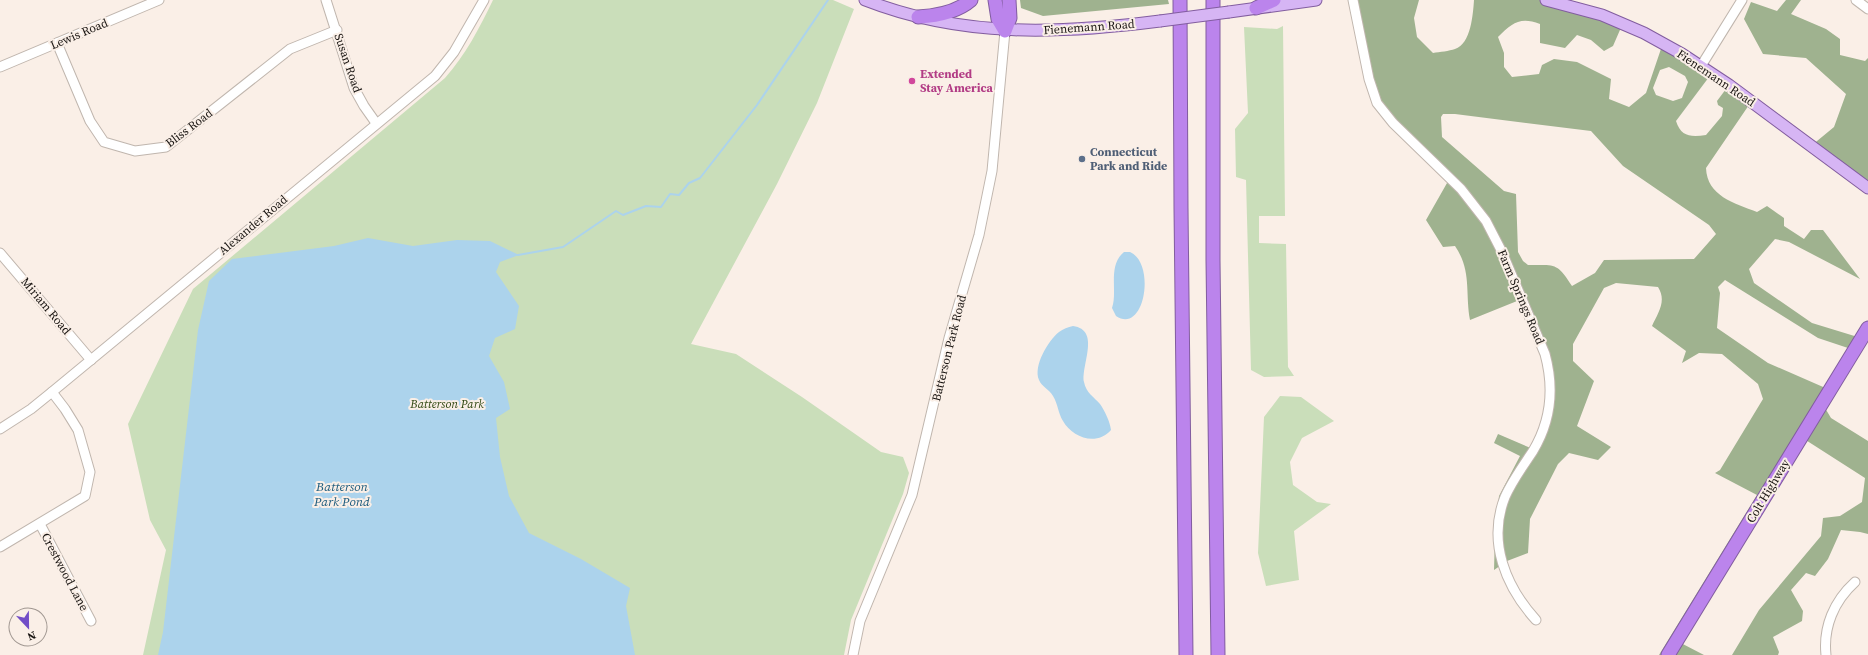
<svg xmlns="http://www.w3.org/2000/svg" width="1868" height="655" font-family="'Source Serif 4',serif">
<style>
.green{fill:#cadeba}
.forest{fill:#9fb28f;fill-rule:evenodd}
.water{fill:#acd3ec}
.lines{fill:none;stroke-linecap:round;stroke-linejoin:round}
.stream{stroke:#acd3ec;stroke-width:2}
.minor-casing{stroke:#c0b6ae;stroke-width:11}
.major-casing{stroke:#825d9f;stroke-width:13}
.highway-casing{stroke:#825d9f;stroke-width:15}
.minor{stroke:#fff;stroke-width:9}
.major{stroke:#d6b5f4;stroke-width:11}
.highway{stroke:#bb84ec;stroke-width:13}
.major-bridge-casing{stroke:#825d9f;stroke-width:13;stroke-linecap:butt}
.major-bridge{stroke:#d6b5f4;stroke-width:11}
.hotel-dot{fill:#d1479c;stroke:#faefe7;stroke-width:1.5}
.service-dot{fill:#5c6f8a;stroke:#faefe7;stroke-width:1.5}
.labels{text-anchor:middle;stroke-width:4;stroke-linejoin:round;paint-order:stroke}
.street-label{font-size:12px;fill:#181411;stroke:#faefe7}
.hotel-label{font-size:12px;font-weight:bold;fill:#b23c85;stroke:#faefe7;text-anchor:start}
.service-label{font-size:12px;font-weight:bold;fill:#4e5e75;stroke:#faefe7;text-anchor:start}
.park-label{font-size:12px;font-style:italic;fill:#2e4711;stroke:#faefe7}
.water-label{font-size:13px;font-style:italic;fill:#1c5b7d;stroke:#faefe7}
</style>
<rect width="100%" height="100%" fill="#faefe7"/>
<g class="green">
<path d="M493 0H833L854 9 817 103 777 184 691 344 736 354 802 397 881 452 903 457 909 473 903 494 851 620 844 655H143L166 550 150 520 128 424 193 289 445 78C466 54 479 29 493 0Z"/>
<polygon points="1283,26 1285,216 1259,216 1259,243 1286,244 1288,367 1294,376 1264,377 1251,370 1246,180 1236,177 1235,129 1248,113 1244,27 1277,29"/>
<polygon points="1280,396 1301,397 1334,421 1302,438 1290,462 1293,485 1317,502 1331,504 1294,531 1299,580 1266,586 1258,553 1264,417"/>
</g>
<g class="forest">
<polygon points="1020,0 1168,0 1169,4 1043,16 1021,8"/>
<path d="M1353 0H1419L1414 18 1417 37 1433 53C1440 52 1449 51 1455 49 1471 44 1473 14 1474 0H1551L1623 23 1613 46 1604 51 1591 40 1577 35 1565 48 1540 43V24C1520 16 1512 23 1498 37L1504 53V67L1512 77 1539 74 1542 65 1554 59 1577 62 1611 79 1609 99 1629 107 1646 93 1663 43 1712 73 1676 121C1681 137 1691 137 1706 135L1722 116 1723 108 1718 105 1717 101 1729 85 1751 102 1706 168C1707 196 1734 203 1757 212L1767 206 1784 218V226L1804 239 1811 230H1823L1860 279 1789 242 1775 239 1749 269 1754 283 1812 323 1861 338 1854 350 1818 338 1725 280 1718 287 1720 293 1717 328 1768 363 1830 390 1822 403 1831 418 1868 441V534L1860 532 1841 530 1828 559 1815 576 1806 573 1791 590 1803 611 1802 621 1773 637 1779 652 1778 655H1732L1759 610 1821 536 1823 518 1840 516 1862 502 1865 478 1801 437 1677 641 1704 655H1659L1757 495 1715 473 1720 470 1763 399 1758 384 1722 354 1699 353 1682 363 1686 351 1652 326C1658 313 1667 301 1658 287L1616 283 1604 288 1573 344V361L1594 381 1577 426 1611 447 1598 460 1569 453 1558 464 1530 519 1528 553 1507 561 1494 570 1495 535 1499 496 1520 456 1494 443 1498 434 1533 449 1539 440 1550 377 1522 299 1470 320C1465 293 1472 271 1455 246L1443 247 1426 220 1451 176 1379 104ZM1669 67 1685 76 1688 82 1682 98 1673 101 1656 95 1653 88 1660 70ZM1443 114H1455L1591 131 1623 166 1709 225 1716 234 1694 259 1604 260 1595 273 1572 286C1557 262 1555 265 1528 265L1523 261 1518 252 1516 194 1504 191 1442 137 1441 117Z"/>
<polygon points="1786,0 1801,0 1791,14 1826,29 1840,39 1840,55 1865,61 1868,58 1868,188 1811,146 1834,127 1846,94 1806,58 1763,54 1744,19 1751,2 1777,11"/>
</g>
<g class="water">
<polygon points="368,238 413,246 457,240 490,241 519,255 500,262 496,272 519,306 515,329 495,338 489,356 504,382 510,409 496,418 500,457 509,496 529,533 581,559 630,588 626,606 635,655 158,655 163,632 198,330 209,281 232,259 334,246"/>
<path d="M1124 252H1130C1156 263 1145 335 1116 316L1112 308C1118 291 1107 266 1124 252Z"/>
<path d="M1073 326C1101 330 1081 365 1084 382 1086 393 1094 397 1100 404 1105 411 1110 422 1111 430 1096 447 1072 437 1063 421 1058 413 1058 404 1053 396 1049 389 1042 387 1039 380 1033 366 1048 341 1059 332 1063 329 1068 327 1073 326Z"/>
</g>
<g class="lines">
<polyline class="stream" points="518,255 563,247 616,211 623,215 646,206 661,207 670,194 679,195 689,183 700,178 757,105 828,0"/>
<g class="minor-casing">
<g id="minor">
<polyline points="326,0 354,88 364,106 376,123"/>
<path d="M1353 0 1369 79 1377 103 1393 123 1461 189 1486 221 1502 252 1545 354C1554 387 1551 421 1533 451 1523 466 1512 481 1505 497 1487 542 1506 587 1536 620"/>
<polyline points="1856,0 1868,9"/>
<polyline points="57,43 90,121 104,142 135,151 166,147 290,49 337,30"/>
<polyline points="1701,66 1742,0"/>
<polyline points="0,67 159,0"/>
<polyline points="0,253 91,360"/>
<polyline points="0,429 31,409 52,392 435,76 454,52 484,0"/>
<polyline points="40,524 91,621"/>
<polyline points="0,547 85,496 90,472 78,430 65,409 52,392"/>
<polyline points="853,655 860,621 912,495 949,338 979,235 992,171 1005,31"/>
<path d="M1826 655C1823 627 1834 601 1855 582"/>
</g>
</g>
<g class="major-casing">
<g id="major">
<path d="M865 0C962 38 1059 34 1160 21"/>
<polyline points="1546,0 1602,15 1644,33 1682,54 1729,85 1868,188"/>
<polyline points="1229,12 1316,0"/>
</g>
</g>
<g class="highway-casing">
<g id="highway">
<polyline points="995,0 998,19 1005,31 1010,18 1009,0"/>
<polyline points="1180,0 1181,208 1186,655"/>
<polyline points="1213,0 1213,260 1218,655"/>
<polyline points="1256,8 1274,0"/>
<path d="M918 17C936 16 956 13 971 0"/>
<polyline points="1668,655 1868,328"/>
</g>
</g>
<use href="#minor" class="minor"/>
<use href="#major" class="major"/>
<use href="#highway" class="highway"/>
<g class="major-bridge-casing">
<polyline id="major-bridge" points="1160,21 1229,12"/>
</g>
<use href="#major-bridge" class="major-bridge"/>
</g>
<circle class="hotel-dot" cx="912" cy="81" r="4"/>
<circle class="service-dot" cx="1082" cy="159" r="4"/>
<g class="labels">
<g class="street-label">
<text transform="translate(1089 27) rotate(-4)" y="4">Fienemann Road</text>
<text transform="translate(79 34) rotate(-23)" y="4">Lewis Road</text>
<text transform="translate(348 63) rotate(71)" y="4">Susan Road</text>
<text transform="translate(1716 78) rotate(34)" y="4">Fienemann Road</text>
<text transform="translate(189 128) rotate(-37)" y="4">Bliss Road</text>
<text transform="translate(253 225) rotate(-40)" y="4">Alexander Road</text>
<text transform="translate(1521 297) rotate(67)" y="4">Farm Springs Road</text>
<text transform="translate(46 306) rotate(50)" y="4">Miriam Road</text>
<text transform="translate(949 348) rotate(-76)" y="4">Batterson Park Road</text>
<text transform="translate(1768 491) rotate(-59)" y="4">Colt Highway</text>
<text transform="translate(65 572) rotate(62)" y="4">Crestwood Lane</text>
</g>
<g class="hotel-label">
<text x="920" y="78">Extended<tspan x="920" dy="14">Stay America</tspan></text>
</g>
<g class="service-label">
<text x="1090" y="156">Connecticut<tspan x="1090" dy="14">Park and Ride</tspan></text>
</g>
<g class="park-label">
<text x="447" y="408">Batterson Park</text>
</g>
<g class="water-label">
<text x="342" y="491">Batterson<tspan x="342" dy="15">Park Pond</tspan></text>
</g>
</g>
<g transform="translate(28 627) rotate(158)"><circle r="19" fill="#faefe7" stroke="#a09791"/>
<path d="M0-3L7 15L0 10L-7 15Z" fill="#724dc7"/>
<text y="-6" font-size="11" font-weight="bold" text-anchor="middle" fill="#181411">N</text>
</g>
</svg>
